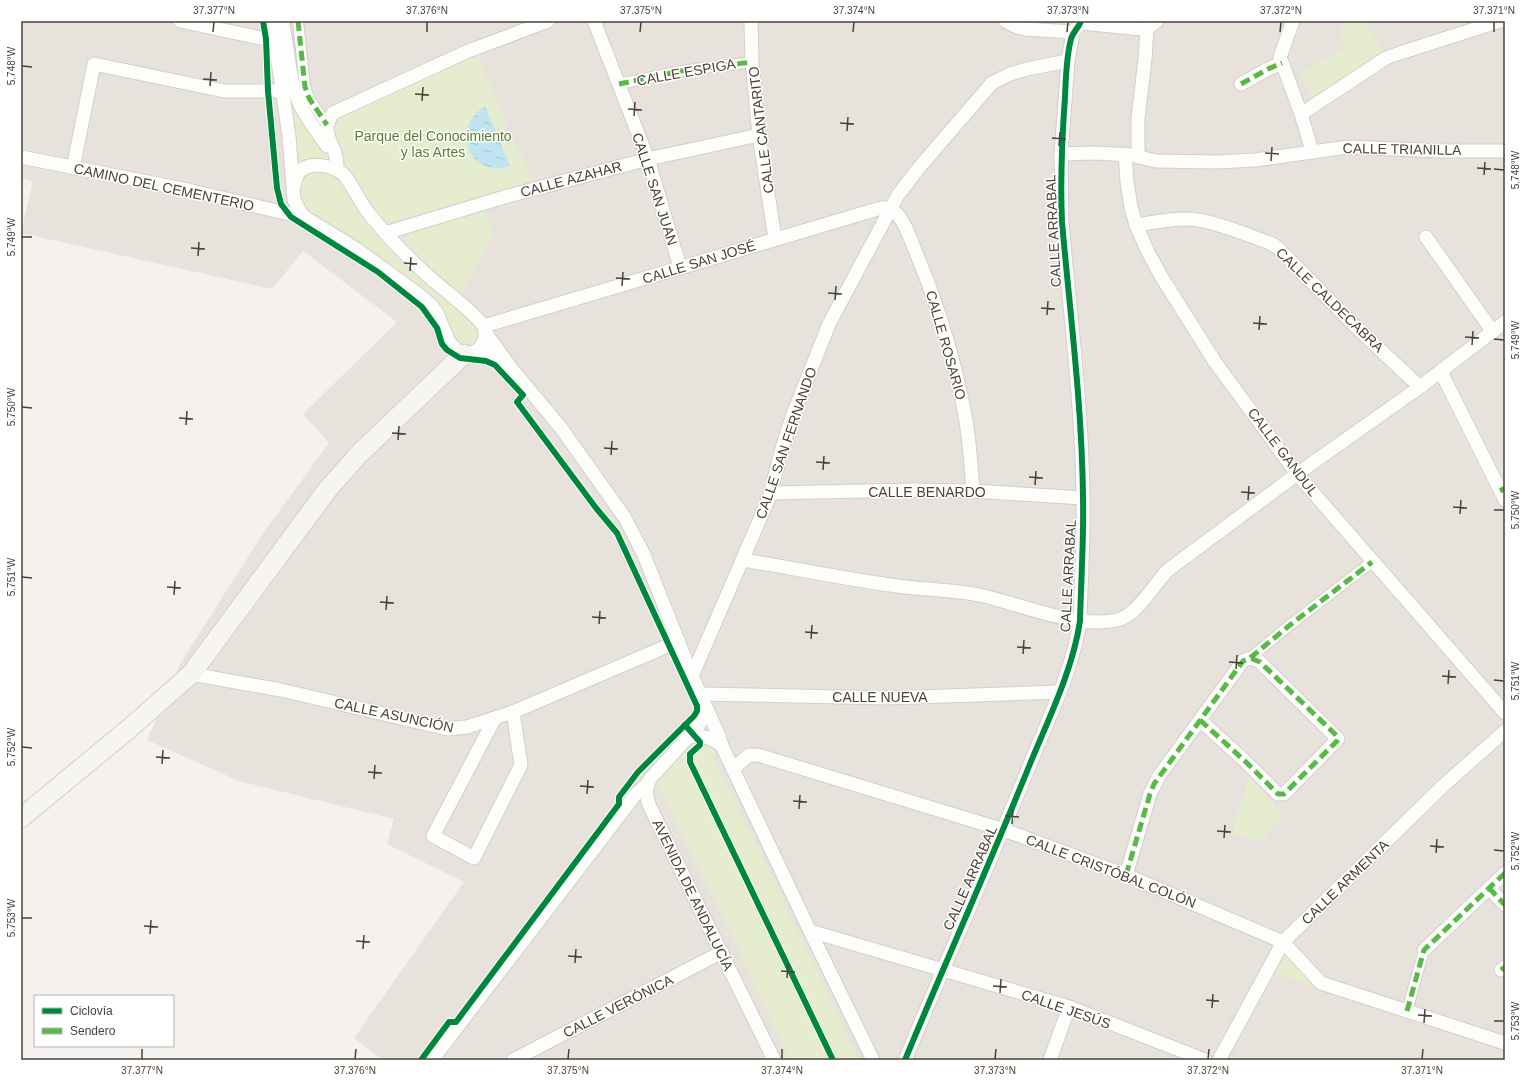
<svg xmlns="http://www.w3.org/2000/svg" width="1526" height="1081" font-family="Arial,sans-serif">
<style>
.residential{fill:#e7e2dc}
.green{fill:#e6edcf}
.water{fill:url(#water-ripples)}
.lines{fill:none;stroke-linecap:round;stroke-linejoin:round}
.pedestrian-casing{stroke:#d2cfcb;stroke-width:12}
.minor-casing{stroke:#d2cfcb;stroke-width:15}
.secondary-casing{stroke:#d4cec6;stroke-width:21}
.pedestrian{stroke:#fdfdfc;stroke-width:10}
.minor{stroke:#fdfdfc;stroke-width:13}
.secondary{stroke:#f7f5f1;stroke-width:19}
.quiet{stroke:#58b947;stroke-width:5;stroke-dasharray:10 5;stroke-linecap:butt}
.cycleway-casing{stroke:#fff;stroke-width:8}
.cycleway{stroke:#00873e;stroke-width:6}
.ticks{fill:none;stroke:#4b4139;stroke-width:1.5}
.labels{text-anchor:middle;stroke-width:3;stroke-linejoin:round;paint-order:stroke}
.street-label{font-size:14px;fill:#4b4139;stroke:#fff}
.park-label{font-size:14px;fill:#567e2b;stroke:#fff}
.neatline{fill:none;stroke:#4b4139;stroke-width:1.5}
.ticks-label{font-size:10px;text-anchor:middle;fill:#4b4139}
</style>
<defs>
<pattern id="water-ripples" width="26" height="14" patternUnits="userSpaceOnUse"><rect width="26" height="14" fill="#c0e4f0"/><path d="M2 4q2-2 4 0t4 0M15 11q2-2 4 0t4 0" fill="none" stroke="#a6c5cf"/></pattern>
</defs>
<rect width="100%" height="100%" fill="#f4f1ee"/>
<polygon class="residential" points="21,21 1505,21 1505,1060 383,1060 354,1038 464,882 387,844 394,819 239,781 147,740 181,662 264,532 329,443 303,414 397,322 303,251 272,289 21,233 33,181 21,178"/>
<g class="green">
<polygon points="1345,21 1364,21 1383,53 1314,99 1299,74 1346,48 1340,36"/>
<polygon points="478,56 507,125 495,130 499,141 512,135 533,181 397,221 383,221 369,204 334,143 331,121 336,116"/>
<path d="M291 94 331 159C317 157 308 159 297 167Z"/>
<path d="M322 170 339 176 479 326C479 330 480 335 479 339 475 349 462 349 455 341 452 338 451 331 449 326L304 207C297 187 300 175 322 170Z"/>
<path d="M486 210 493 234 462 293C451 284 412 257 407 246 403 238 408 232 415 229Z"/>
<polygon points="704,740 716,749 713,758 774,881 859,1060 790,1060 734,940 655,780 688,746 692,743"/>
<polygon points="1249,777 1283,816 1261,841 1232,834"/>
<polygon points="1286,950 1317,988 1275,973"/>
</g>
<path class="water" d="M485 106 510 166C472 180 447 130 485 106Z"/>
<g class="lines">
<g class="pedestrian-casing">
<g id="pedestrian">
<polyline points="298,21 305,87 309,98 327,125"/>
<polyline points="619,84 681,71 752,62"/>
<polyline points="1250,658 1290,625 1372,562"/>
<polyline points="1407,1011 1424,950"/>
</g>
</g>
<g class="minor-casing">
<g id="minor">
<polyline points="180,21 275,41 278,43 281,47"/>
<path d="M272 21 289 136 294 200 301 213 306 218 355 248 421 296 431 305 437 313 449 342 459 352 469 354 478 350 485 340V332L484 326C468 307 446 292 427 275 405 255 385 234 367 211 360 202 348 177 342 173 330 165 309 161 299 172 296 176 295 181 294 186"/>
<path d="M282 21C288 45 288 71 296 95 302 113 316 130 327 146"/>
<polyline points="594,21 648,159 680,267"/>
<polyline points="751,21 752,62 759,135 775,239"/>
<polyline points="1005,21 1017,27 1025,29 1073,32"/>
<polyline points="1293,21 1280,57 1301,114 1312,151"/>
<polyline points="1081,23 1142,29 1147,29 1157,21"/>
<polyline points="1241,84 1268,69 1282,63"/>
<polyline points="1301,114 1386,58 1400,53 1500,21"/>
<polyline points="1061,154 1095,153 1131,155 1156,161 1217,162 1255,160 1348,147 1442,151 1505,151"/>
<polyline points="1125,154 1127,182 1131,207 1136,225 1148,252 1161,276 1215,362 1297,474 1505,713"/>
<polyline points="21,157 188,190 306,218"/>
<polyline points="1138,157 1138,119 1145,59 1147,29"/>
<path d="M337 164C336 141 318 136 333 113L466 52 548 21"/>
<polyline points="73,168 94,64 224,91 283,91"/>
<path d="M1136 225C1157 222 1178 217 1198 220 1223 224 1247 235 1270 243L1277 247 1357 328 1420 387"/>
<polyline points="385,233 508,196 648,159 759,135"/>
<polyline points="1426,237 1493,332"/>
<path d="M484 326 881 208H891C905 219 910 239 917 255 939 308 956 365 966 421 970 444 971 468 973 491"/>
<polyline points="485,332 511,368 561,428 625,518 644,555 692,676 719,736 722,746 807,925 873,1060"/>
<polyline points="478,350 509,367"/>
<polyline points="1441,372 1505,500"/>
<polyline points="771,493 912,490 973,491 1083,498"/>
<path d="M743 560C792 568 841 578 890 585 921 590 953 589 984 596 1021 605 1080 629 1117 620 1137 616 1154 584 1168 570L1297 474 1420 387 1505 322"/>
<polyline points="191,674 281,690 448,729 467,727 513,712 679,641"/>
<polyline points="692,676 769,498 783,445 792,417 829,324 898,195 917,170 992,83 1010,74 1027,69 1068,61"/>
<polyline points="700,694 887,698 1059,692"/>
<path d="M703 701 702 719 699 725 650 779C645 789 646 797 650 807L774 1060"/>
<polyline points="495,718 433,836 474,858 521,765 513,712"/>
<path d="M689 737C702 735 711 737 722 746"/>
<polyline points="733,769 749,755 758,755 1004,830 1126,875 1283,942 1321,983 1505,1043"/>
<path d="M1126 875 1150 794 1159 776 1243 661C1249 657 1254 658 1260 662L1338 739 1284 794H1278L1246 762 1200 720"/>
<polyline points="1489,888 1505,905"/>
<polyline points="810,931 1069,1007 1205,1060"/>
<polyline points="1424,950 1505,873"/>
<polyline points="1501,970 1505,967"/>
<polyline points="432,1060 635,795 647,784"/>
<polyline points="513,1060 722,952"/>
<path d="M905 1060C946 961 990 863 1030 764 1049 718 1073 669 1080 621 1081 580 1084 538 1083 497 1082 405 1070 313 1062 222L1061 154 1068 61 1073 32 1081 23"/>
<polyline points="1050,1060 1069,1007"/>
<polyline points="1219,1060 1283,942 1444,785 1505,731"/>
</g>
</g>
<g class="secondary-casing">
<polyline id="secondary" points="21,818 131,727 191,674 328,489 360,453 464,354"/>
</g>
<use href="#pedestrian" class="pedestrian"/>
<use href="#minor" class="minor"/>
<use href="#secondary" class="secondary"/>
<g class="quiet">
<polyline points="298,21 305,87 309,98 327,125"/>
<polyline points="619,84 681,71 752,62"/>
<polyline points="1241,84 1268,69 1282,63"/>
<polyline points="1500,491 1505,488"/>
<polyline points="1200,720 1246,762 1278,794 1284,794 1337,741 1338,739 1337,736 1260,662 1250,658"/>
<polyline points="1126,875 1150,794 1154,784 1243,661 1250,658 1290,625 1372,562"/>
<polyline points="1489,888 1505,905"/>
<polyline points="1501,970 1505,967"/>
<polyline points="1407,1011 1424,950 1505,873"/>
</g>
<g class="cycleway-casing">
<g id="cycleway">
<polyline points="263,21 266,39 268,91 277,188 281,204 291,217 378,272 422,307 437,328 442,344 447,350 460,358 486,361 495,365 523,395 517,402 596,508 617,533 697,706 697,711 694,716 638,772 619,797 619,804 456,1022 449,1022 421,1060"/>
<polyline points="685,725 700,742 700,745 690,754 690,762 833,1060"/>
<path d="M905 1060C946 961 990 863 1030 764 1049 718 1073 669 1080 621 1081 580 1084 538 1083 497 1082 405 1070 313 1062 222 1060 180 1062 139 1065 97 1066 78 1066 58 1071 39 1073 32 1079 27 1081 21"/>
</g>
</g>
<use href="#cycleway" class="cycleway"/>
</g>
<path class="ticks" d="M213 32 214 22M427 32V22M640 32 641 22M853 32 854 22M1067 32 1068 22M1280 32 1281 22M1494 32V22M22 66 32 67M203 79 217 80M210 86 211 72M415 94 429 95M422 101 423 87M628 109 642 110M634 116 635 102M840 123 854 124M847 131 848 117M1052 138 1066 139M1059 146 1060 132M1265 153 1279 154M1271 161 1272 147M1477 168 1491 169M1494 169 1504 170M1484 175 1485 162M22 237H32M191 248 205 249M198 256 199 242M404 263 417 264M410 271 411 257M616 278 630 279M622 286 623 272M828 293 842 294M835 300 836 286M1041 308 1055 309M1047 315 1048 301M1253 323 1267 324M1259 330 1260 316M1465 337 1479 338M1494 339 1504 340M1472 345 1473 331M22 407 32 408M179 418 193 419M186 425 187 411M392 433 406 434M398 440 399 426M604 448 618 449M611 455 612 441M816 462 830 463M823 470 824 456M1029 477 1043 478M1035 485 1036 471M1241 492 1255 493M1248 500 1249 486M1453 507 1467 508M1494 510H1504M1460 514 1461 500M22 577 32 578M167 587 181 588M174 595 175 581M380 602 394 603M386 610 387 596M592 617 606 618M599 624 600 611M805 632 818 633M811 639 812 625M1017 647 1031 648M1023 654 1024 640M1229 662 1243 663M1236 669 1237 655M1442 676 1456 677M1494 680 1504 681M1448 684 1449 670M22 747 32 748M156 757 170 758M162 764 163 750M368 772 382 773M374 779 375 765M580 786 594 787M587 794 588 780M793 801 807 802M799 809 800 795M1005 816 1019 817M1012 824 1013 810M1217 831 1231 832M1224 838 1225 825M1430 846 1444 847M1494 850 1504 851M1436 853 1437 839M22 918H32M144 926 158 927M150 934 151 920M356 941 370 942M363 949 364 935M568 956 582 957M575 963 576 949M781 971 795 972M787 978 788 964M993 986 1007 987M1000 993 1001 979M1206 1000 1219 1001M1212 1008 1213 994M1418 1015 1432 1016M1494 1021H1504M1424 1023 1425 1009M142 1059V1049M355 1059 356 1049M568 1059 569 1049M782 1059V1049M995 1059 996 1049M1208 1059 1209 1049M1422 1059 1423 1049"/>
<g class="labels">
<g class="street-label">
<text transform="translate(686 72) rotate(-10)" y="5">CALLE ESPIGA</text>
<text transform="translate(761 130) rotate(-97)" y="5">CALLE CANTARITO</text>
<text transform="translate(1402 149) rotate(1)" y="5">CALLE TRIANILLA</text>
<text transform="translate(571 179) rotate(-15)" y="5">CALLE AZAHAR</text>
<text transform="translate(164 187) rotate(12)" y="5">CAMINO DEL CEMENTERIO</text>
<text transform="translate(655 189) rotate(72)" y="5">CALLE SAN JUAN</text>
<text transform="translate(1053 231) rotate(-93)" y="5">CALLE ARRABAL</text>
<text transform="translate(699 262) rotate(-17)" y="5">CALLE SAN JOSÉ</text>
<text transform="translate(1330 300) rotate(44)" y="5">CALLE CALDECABRA</text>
<text transform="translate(946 345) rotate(74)" y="5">CALLE ROSARIO</text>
<text transform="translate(786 443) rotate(-71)" y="5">CALLE SAN FERNANDO</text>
<text transform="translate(1283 452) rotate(53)" y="5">CALLE GANDUL</text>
<text x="927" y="497">CALLE BENARDO</text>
<text transform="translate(1068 576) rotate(-87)" y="5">CALLE ARRABAL</text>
<text x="880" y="702">CALLE NUEVA</text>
<text transform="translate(394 715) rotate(12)" y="5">CALLE ASUNCIÓN</text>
<text transform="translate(1111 871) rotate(21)" y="5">CALLE CRISTÓBAL COLÓN</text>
<text transform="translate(970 878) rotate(-66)" y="5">CALLE ARRABAL</text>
<text transform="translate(1345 882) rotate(-44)" y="5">CALLE ARMENTA</text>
<text transform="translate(693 895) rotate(64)" y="5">AVENIDA DE ANDALUCÍA</text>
<text transform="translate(618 1006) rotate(-27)" y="5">CALLE VERÓNICA</text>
<text transform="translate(1066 1009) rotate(19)" y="5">CALLE JESÚS</text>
</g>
<g class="park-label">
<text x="433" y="141">Parque del Conocimiento<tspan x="433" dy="16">y las Artes</tspan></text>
</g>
</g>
<rect width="1526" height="1081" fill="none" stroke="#ffffff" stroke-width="44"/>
<rect x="34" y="995" width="140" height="52" fill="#ffffff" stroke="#b7b3b0"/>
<rect x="42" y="1008" width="20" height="6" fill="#00873e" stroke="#b7b3b0"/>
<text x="70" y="1015" font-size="12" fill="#4b4139">Ciclovía</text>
<rect x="42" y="1028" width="20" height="6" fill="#58b947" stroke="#b7b3b0"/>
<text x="70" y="1035" font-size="12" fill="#4b4139">Sendero</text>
<rect x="22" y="22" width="1482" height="1037" class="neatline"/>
<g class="ticks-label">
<text x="214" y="14">37.377°N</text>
<text x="427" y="14">37.376°N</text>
<text x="641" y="14">37.375°N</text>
<text x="854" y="14">37.374°N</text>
<text x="1068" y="14">37.373°N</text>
<text x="1281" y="14">37.372°N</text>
<text x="1494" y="14">37.371°N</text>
<text transform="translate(11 66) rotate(-90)" y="4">5.748°W</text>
<text transform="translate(1515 170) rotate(-90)" y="4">5.748°W</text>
<text transform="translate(11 237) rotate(-90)" y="4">5.749°W</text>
<text transform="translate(1515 340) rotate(-90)" y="4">5.749°W</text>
<text transform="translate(11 407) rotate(-90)" y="4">5.750°W</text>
<text transform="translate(1515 510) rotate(-90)" y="4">5.750°W</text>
<text transform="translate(11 577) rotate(-90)" y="4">5.751°W</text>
<text transform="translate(1515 681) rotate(-90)" y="4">5.751°W</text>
<text transform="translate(11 747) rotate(-90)" y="4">5.752°W</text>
<text transform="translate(1515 851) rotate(-90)" y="4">5.752°W</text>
<text transform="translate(11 918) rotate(-90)" y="4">5.753°W</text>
<text transform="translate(1515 1021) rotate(-90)" y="4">5.753°W</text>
<text x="142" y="1074">37.377°N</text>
<text x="355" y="1074">37.376°N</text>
<text x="568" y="1074">37.375°N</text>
<text x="782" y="1074">37.374°N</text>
<text x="995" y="1074">37.373°N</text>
<text x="1208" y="1074">37.372°N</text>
<text x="1422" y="1074">37.371°N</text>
</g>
</svg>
